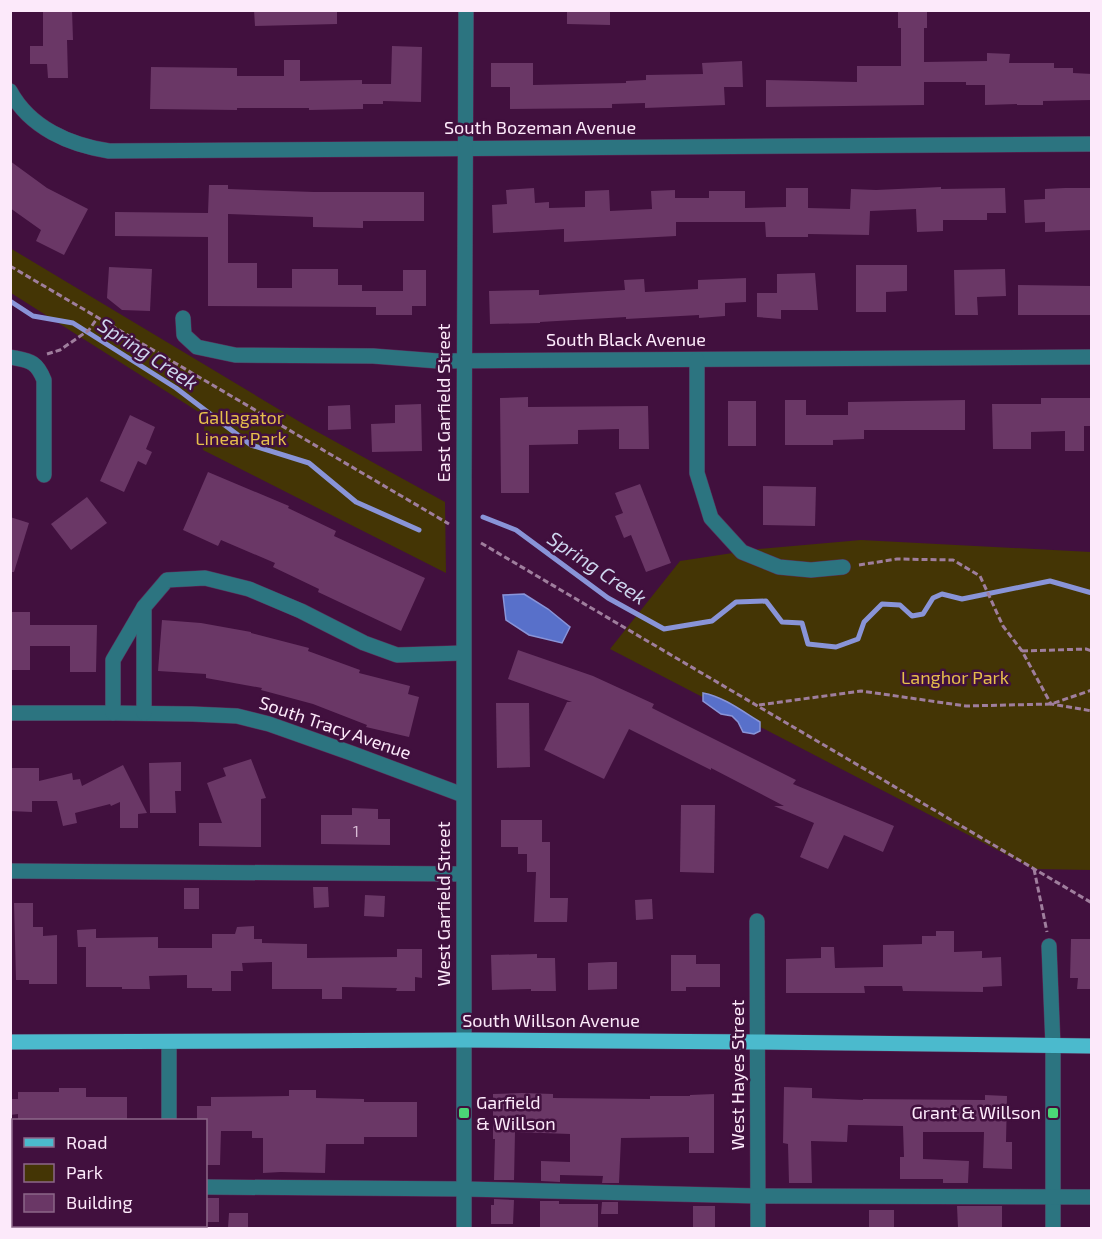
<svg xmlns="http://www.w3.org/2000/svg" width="1102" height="1239" font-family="'Exo 2',sans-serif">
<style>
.green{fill:#443505}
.water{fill:#5870ca;stroke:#8994d8;stroke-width:1.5}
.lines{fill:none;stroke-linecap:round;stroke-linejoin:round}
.stream{stroke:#8994d8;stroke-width:5}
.building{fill:#6a3766}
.minor-casing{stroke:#5b2e58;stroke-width:16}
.major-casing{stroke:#5b2e58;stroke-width:16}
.path{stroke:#9f7e9d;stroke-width:3;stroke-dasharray:6 3;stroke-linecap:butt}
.minor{stroke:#2c7480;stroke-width:15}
.major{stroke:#4bbacd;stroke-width:15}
.poi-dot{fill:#4bd677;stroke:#41103e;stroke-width:2}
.labels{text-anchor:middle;stroke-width:5;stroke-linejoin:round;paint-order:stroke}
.number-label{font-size:15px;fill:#d8bcd5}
.street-label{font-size:18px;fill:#fce9fa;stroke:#41103e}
.park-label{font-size:18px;fill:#e6bf4c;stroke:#41103e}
.poi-label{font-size:18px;fill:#fce9fa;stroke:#41103e;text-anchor:start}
.water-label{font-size:20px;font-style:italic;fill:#cdd5ed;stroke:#41103e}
</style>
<rect width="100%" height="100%" fill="#41103e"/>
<g class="green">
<polygon points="10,248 305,425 445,502 446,573 203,450 205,416 11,293"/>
<polygon points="861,540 1091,552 1091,870 1034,869 610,649 680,561 759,549"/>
</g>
<g class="water">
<polygon points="524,594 548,609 570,627 562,643 529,635 506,620 503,595"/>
<path d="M703 693C724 697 742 711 760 722V731L754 734 743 732 738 722 732 716 721 714 703 701Z"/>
</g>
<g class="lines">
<g class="stream">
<polyline points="10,301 33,316 73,323 176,388 251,445 309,463 356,502 419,530"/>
<polyline points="483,517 516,530 608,598 664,629 712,621 736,602 766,601 782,622 802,623 808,644 836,647 858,639 864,622 882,604 900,605 912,616 923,614 933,598 942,594 962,599 1050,581 1092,593"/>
</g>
</g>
<g class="building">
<polygon points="43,10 72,10 73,40 67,40 68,78 48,78 47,64 30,64 30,46 43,46"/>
<polygon points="254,10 337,10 337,24 255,26"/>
<polygon points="567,10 610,10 610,25 567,24"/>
<polygon points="898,10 927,10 927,28 924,28 924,62 987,61 987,53 1010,54 1009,63 1054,63 1054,68 1073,68 1073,73 1092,74 1092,100 1043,101 1043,105 1017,105 1017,104 985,105 985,85 966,85 966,82 924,82 924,105 766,107 766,80 857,82 857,66 901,66 901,28 898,28"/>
<polygon points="392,46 422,47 421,102 383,101 383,104 363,104 363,109 309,110 309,108 237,108 237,110 150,109 151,67 237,68 237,76 284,76 284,60 300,60 300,81 362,80 362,84 391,84"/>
<polygon points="742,61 743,87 724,87 725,105 645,108 645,103 612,104 612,108 510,109 510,87 491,87 491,63 533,63 533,85 626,83 626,81 646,80 646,75 703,74 702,63"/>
<polygon points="10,161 47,188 88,209 64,255 36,241 41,230 10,208"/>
<polygon points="209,185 228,185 228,189 314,192 424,192 424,221 363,221 363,228 313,227 313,217 228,214 228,263 257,263 257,288 292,288 292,269 338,269 338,285 362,285 362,291 403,291 403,270 426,270 426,306 412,306 412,315 376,315 376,307 208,306 208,237 115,236 115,212 208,213"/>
<polygon points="941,187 941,189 1005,188 1006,213 987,213 987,220 943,220 943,231 917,232 916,209 870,211 869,235 808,234 808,237 766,237 765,222 676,222 676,236 564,242 564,229 493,233 492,205 507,204 506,190 534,188 535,203 549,202 549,208 585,207 585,191 609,190 610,211 652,209 651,191 675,190 675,198 709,198 709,191 745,191 745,208 786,207 786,188 808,188 808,208 850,209 851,189 876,190"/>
<polygon points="1065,188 1092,188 1092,230 1045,232 1045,222 1025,223 1024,200 1045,199 1045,189"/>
<polygon points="856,265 907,265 907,291 886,292 886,312 856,312"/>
<polygon points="109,267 152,269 150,311 122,310 107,298"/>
<polygon points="1005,269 1006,296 977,297 978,315 955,315 954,270"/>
<polygon points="815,273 818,310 781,310 781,319 757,317 757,293 777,293 777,274"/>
<polygon points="746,278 746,302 725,303 725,316 699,318 699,315 626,319 626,317 540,322 540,323 490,324 489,291 539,290 539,295 625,290 624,280 644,279 645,292 698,289 698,280"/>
<polygon points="1018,285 1092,286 1092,315 1018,315"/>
<polygon points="528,397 528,407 648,406 649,449 619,449 619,429 578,430 578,444 529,445 529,493 501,493 500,398"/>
<polygon points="1041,398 1092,398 1092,426 1084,426 1084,451 1065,451 1065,431 1031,432 1031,449 993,449 992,404 1041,404"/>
<polygon points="785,400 806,400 806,415 848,415 848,402 965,400 965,430 864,430 864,439 833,440 833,445 785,445"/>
<rect x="728" y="401" width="28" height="45"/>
<polygon points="421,404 422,451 372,452 371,424 395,423 395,405"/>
<polygon points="350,405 351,429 328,430 328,406"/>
<polygon points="130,415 155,427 146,449 152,452 146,465 138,461 124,492 100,481"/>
<polygon points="208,472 289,506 288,508 336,531 334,536 425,578 401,631 318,592 319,589 273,567 275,563 221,540 218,546 183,530"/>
<polygon points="640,484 671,563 646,572 631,535 624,538 615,516 623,513 615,493"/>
<polygon points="763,486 816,487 815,526 763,525"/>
<polygon points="87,497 107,523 71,550 51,524"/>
<polygon points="10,517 29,523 14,572 10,572"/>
<polygon points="10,612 30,612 30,625 97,625 96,672 70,672 70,646 30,646 30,670 10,670"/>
<polygon points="162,620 201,623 251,632 251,633 309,648 308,651 360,670 359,673 410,686 408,694 419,697 409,737 366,727 367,725 313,704 261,690 262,688 206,678 206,674 158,671"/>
<polygon points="518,650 593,676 654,704 652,708 796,780 793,784 894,826 883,852 844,835 828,869 800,857 814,823 774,806 784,806 711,768 711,770 629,729 604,779 544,750 567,702 572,702 508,679"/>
<polygon points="496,703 529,703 530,767 497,768"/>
<polygon points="251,759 266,798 261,799 261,847 199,846 199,823 222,823 207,783 226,776 223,768"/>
<polygon points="181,762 181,791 175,791 176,813 150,813 149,763"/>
<polygon points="123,765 147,813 138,814 138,828 120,828 120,802 111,806 110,804 75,813 77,823 63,826 57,801 32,801 32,812 10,811 10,768 39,768 39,781 72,773 73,780 80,779 82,786"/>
<polygon points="681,805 715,805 714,873 680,872"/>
<polygon points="352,808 378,809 378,819 390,819 390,845 321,844 321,815 352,815"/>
<polygon points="501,820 542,820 542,842 550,842 550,898 568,898 567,922 534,922 536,872 527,872 527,854 518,854 518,847 501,847"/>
<polygon points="313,887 328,887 329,907 314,908"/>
<rect x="184" y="888" width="15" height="21"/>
<polygon points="365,895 385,896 384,917 364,916"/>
<polygon points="652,899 653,919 636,920 635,900"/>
<polygon points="14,903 33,903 33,927 43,927 43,936 57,935 57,984 29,984 29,980 16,980"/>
<polygon points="254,926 254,939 262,939 262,943 307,944 307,958 397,957 397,949 422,949 422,978 415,977 415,991 396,991 397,988 342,987 342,999 322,999 322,989 272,989 272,962 242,963 243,971 231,971 231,991 212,991 212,988 187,988 187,975 149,976 150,989 122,989 122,987 86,987 86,947 78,947 77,930 96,929 96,938 158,937 158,948 212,948 212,934 235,934 237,927"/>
<polygon points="936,931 954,931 954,952 982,951 982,958 1001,957 1002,986 983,987 983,992 903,991 902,986 864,986 865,993 786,993 786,959 821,958 821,947 834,947 835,968 883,967 883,945 922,944 922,936 936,936"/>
<polygon points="1071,939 1092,939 1092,989 1077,989 1078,978 1070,978"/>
<polygon points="537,954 537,958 555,958 556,991 531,991 531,989 492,990 491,955"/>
<polygon points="671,955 696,955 696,964 720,964 720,987 686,987 686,991 671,991"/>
<polygon points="610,962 617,962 617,989 588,990 588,963"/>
<polygon points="784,1087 812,1088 812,1098 863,1100 863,1099 985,1100 985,1095 1007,1096 1006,1142 1012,1142 1012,1169 983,1168 984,1132 923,1132 923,1159 969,1161 968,1183 943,1183 943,1179 900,1179 900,1157 904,1157 903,1126 848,1125 847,1142 811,1141 812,1183 789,1183 788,1144 783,1143"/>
<polygon points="59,1088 86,1088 86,1097 127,1097 127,1120 18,1120 18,1114 10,1115 10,1099 18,1099 18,1092 59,1092"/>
<polygon points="289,1090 316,1090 316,1098 364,1099 364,1102 417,1102 417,1137 364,1137 364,1144 326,1144 325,1173 281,1172 263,1173 263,1138 252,1138 252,1131 221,1131 220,1165 206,1165 206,1120 197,1120 197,1106 211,1106 211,1097 289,1096"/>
<polygon points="522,1093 553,1094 553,1098 650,1099 650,1096 690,1096 690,1095 714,1094 714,1153 689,1153 689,1137 621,1138 619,1183 602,1183 603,1176 560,1175 560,1182 541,1181 541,1161 570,1162 570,1134 515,1132 514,1180 494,1180 495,1139 493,1139 493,1094"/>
<rect x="206" y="1198" width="13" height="24"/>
<polygon points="494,1199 514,1200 513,1224 491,1224 491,1205 494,1205"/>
<polygon points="540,1201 559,1201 559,1204 598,1204 598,1228 540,1228"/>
<polygon points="602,1202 618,1202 618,1214 601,1214"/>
<rect x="693" y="1206" width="22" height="21"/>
<polygon points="957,1206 1002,1206 1002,1228 958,1228"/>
<rect x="869" y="1210" width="25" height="18"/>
<polygon points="229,1213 248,1213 248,1228 228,1228"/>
</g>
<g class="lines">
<g class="minor-casing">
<g id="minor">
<path d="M10 91C30 128 70 145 109 151L1092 144"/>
<polyline points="183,318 184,335 197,347 235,355 373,356 438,361 1092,357"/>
<path d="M10 357C29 361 36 360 44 380V475"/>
<polyline points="697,360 697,473 711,518 742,552 779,567 811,570 843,567"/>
<polyline points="10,713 113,713 192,714 237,716 269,724 351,753 463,795"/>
<polyline points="113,713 113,660 144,607"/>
<polyline points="144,713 144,607 167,580 205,578 249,589 301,611 364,643 397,655 463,653"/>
<polyline points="10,871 463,874"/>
<polyline points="757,921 758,1228"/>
<polyline points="1049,946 1053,1046 1053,1228"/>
<polyline points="169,1120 169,1042"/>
<polyline points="206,1187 464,1189 758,1196 1092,1197"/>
<polyline points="10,1189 14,1189"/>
<polyline points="169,1226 169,1228"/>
<polyline points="464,1228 464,480 466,10"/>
</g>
</g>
<g class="major-casing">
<polyline id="major" points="10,1042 464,1040 758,1042 1092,1046"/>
</g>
<g class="path">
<polyline points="10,266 449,524"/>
<polyline points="47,354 60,350 89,330 98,317"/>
<polyline points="481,543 1092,903"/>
<polyline points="859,565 897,559 953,560 980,576 1003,626 1022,651 1051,704 1092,711"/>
<polyline points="1022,651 1086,649 1092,651"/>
<polyline points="759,705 861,691 966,706 1051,704 1092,690"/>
<polyline points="1034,869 1047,932"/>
</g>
<use href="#minor" class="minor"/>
<use href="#major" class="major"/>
</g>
<g class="poi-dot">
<rect x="458" y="1107" width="12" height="12" rx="3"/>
<rect x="1047" y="1107" width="12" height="12" rx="3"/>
</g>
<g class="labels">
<g class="number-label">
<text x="356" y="837">1</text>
</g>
<g class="street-label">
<text x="540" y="134">South Bozeman Avenue</text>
<text x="626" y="346">South Black Avenue</text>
<text transform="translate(444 403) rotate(-90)" y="6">East Garfield Street</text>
<text transform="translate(335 728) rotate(19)" y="6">South Tracy Avenue</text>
<text transform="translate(444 904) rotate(-90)" y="6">West Garfield Street</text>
<text x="551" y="1027">South Willson Avenue</text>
<text transform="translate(738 1075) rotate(-90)" y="6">West Hayes Street</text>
</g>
<g class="park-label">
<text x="241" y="424">Gallagator<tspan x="241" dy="21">Linear Park</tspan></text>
<text x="955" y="684">Langhor Park</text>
</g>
<g class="poi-label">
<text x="476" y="1109">Garfield<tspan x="476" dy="21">&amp; Willson</tspan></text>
<text x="1041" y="1119" text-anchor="end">Grant &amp; Willson</text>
</g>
<g class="water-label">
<text transform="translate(148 354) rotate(33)" y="7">Spring Creek</text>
<text transform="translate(597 568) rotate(34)" y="7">Spring Creek</text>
</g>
</g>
<rect width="1102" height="1239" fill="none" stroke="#fce9fa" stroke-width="24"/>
<rect x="12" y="1119" width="195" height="108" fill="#41103e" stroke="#8c6789" stroke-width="1.5"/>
<rect x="24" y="1138" width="30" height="9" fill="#4bbacd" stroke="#8c6789" stroke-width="1.5"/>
<text x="66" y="1149" font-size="18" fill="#fce9fa">Road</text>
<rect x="24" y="1164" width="30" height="18" fill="#443505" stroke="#8c6789" stroke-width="1.5"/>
<text x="66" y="1179" font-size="18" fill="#fce9fa">Park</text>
<rect x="24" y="1194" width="30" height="18" fill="#6a3766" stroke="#8c6789" stroke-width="1.5"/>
<text x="66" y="1209" font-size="18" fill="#fce9fa">Building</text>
</svg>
